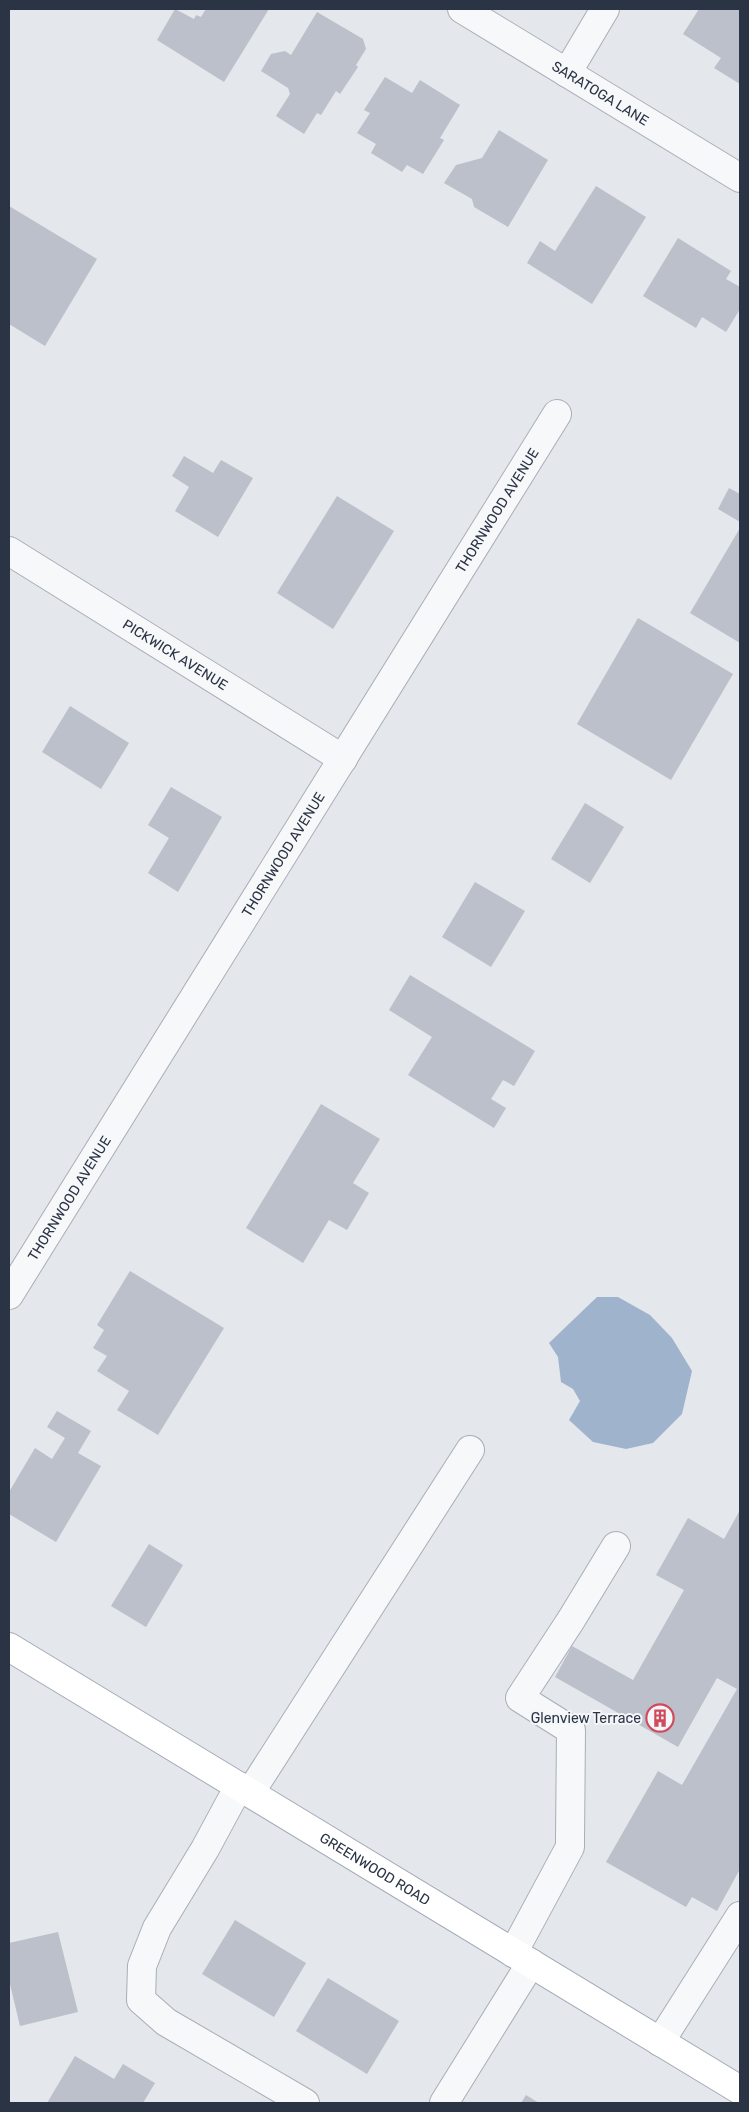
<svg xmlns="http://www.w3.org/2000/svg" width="749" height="2112" font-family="Rubik,sans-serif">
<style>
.water{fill:#9fb4cc}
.building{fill:#bbc0ca}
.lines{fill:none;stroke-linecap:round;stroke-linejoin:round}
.minor-casing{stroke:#a9aeb7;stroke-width:30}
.major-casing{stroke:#a3abb8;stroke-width:30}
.minor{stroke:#f7f8fa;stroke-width:28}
.major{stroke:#fff;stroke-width:28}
.labels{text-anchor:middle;stroke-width:4;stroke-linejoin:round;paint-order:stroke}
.street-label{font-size:14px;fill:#2b3445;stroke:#f4f6f9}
.poi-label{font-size:14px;fill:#2b3445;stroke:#f4f6f9;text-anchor:end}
</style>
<rect width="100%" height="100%" fill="#e4e7ec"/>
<polygon class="water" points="597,1297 618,1297 650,1315 672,1338 692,1371 682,1414 653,1443 626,1449 593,1442 569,1420 580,1401 573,1389 561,1382 558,1357 549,1343"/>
<g class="building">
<polygon points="175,9 194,19 196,15 201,17 206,9 269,9 224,82 157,40"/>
<polygon points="699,9 740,9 740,84 714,68 721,58 683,34"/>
<polygon points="317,12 363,39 366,49 356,65 358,67 340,94 336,91 321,115 317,113 304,134 276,116 290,94 288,88 261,71 271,54 285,51 291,55"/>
<polygon points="385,77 412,93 420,80 460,105 440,138 444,140 423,174 407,165 402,172 371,153 376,144 357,133 370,113 364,110"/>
<polygon points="499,130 548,160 508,227 474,207 472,199 444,183 456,165 482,158"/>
<polygon points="596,186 646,217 592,304 527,263 540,241 555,251"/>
<polygon points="9,206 97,259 45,346 9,324"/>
<polygon points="678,238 731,271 726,279 740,287 740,309 726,332 702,317 696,328 643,296"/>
<polygon points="184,456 213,473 221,460 253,478 218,537 175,511 189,487 172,476"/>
<polygon points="729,488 740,494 740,522 718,509"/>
<polygon points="337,496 394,531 333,629 277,593"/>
<polygon points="740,528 740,643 690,613"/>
<polygon points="638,618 733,674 671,780 577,724"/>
<polygon points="70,706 129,743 101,789 42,752"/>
<polygon points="171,787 222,817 178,892 148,873 169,838 148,825"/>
<polygon points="585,803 624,827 590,883 551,859"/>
<polygon points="475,882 525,911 491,967 442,937"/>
<polygon points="410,975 535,1051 514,1086 503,1080 491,1099 506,1108 494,1128 408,1075 432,1037 389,1010"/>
<polygon points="321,1104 380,1139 353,1183 369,1193 347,1230 329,1220 303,1263 246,1228"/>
<polygon points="130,1271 224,1328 158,1435 117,1410 129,1391 97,1371 107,1356 93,1348 104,1330 97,1325"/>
<polygon points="57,1411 91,1431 78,1453 101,1466 56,1542 9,1514 9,1492 35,1448 52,1459 65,1438 47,1427"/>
<polygon points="740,1510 740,1869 717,1911 692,1897 686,1907 606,1862 658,1771 682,1785 737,1689 717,1678 678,1747 555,1677 572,1646 633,1680 684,1590 656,1575 688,1518 724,1539"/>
<polygon points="149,1544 183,1565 146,1627 111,1606"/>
<polygon points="235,1920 306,1963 274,2017 202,1974"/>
<polygon points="58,1932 78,2012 20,2026 9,1980 9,1943"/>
<polygon points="328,1978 399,2021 367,2074 296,2031"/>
<polygon points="75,2056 114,2079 123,2064 155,2083 143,2103 47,2103"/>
<polygon points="526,2095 539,2103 521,2103"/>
</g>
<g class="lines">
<g class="minor-casing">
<g id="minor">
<path id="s1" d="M462 9 740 178"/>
<polyline points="567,73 605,9"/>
<path id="s2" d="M9 551 343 759"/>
<path id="s3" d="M9 1295 557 414"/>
<polyline points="239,1786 205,1849 157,1928 142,1966 141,2000 166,2022 305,2103"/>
<polyline points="250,1793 470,1450"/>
<polyline points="513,1953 570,1847 570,1841 571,1730 520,1698 571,1620 616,1546"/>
<polyline points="660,2042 740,1916"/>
<polyline points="444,2103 531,1963"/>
</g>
</g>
<g class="major-casing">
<g id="major">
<path id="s4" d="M9 1647 740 2090"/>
</g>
</g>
<use href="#minor" class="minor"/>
<use href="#major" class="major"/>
</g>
<defs>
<g id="building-ring" transform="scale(1.4375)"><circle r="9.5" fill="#f4f6f9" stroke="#d1495b" stroke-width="1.5"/><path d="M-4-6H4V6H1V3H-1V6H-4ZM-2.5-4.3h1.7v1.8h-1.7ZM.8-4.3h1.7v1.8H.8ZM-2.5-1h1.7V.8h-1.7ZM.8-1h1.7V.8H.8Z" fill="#d1495b"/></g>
</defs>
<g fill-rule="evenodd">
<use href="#building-ring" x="660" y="1718"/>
</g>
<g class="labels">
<g class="street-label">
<text dy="5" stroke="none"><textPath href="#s1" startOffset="162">SARATOGA LANE</textPath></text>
<text dy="5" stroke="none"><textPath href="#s3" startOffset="924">THORNWOOD AVENUE</textPath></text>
<text dy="5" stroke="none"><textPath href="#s2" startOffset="196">PICKWICK AVENUE</textPath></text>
<text dy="5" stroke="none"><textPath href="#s3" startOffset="519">THORNWOOD AVENUE</textPath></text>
<text dy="5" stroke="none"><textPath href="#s3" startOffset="114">THORNWOOD AVENUE</textPath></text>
<text dy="5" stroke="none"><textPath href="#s4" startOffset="428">GREENWOOD ROAD</textPath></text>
</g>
<g class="poi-label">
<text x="641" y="1723">Glenview Terrace</text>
</g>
</g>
<rect width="749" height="2112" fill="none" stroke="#2b3445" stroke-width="20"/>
</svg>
